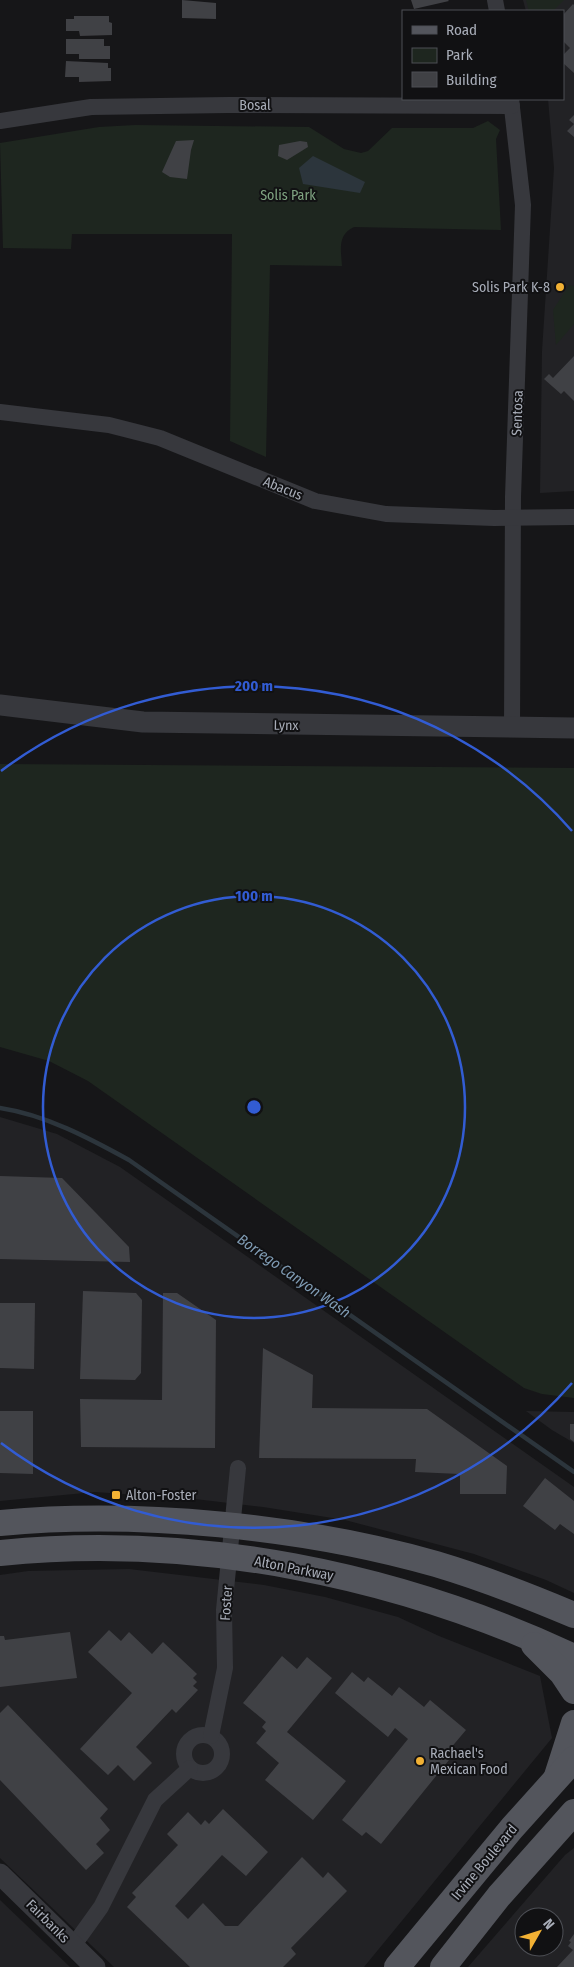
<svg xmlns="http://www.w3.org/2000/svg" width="574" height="1967" font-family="'Fira Sans Condensed',sans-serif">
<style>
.built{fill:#222225;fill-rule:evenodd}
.green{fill:#1e261f}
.water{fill:#2c353c}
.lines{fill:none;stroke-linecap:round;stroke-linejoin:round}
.stream{stroke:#2c353c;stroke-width:4.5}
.building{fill:#404145}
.minor{stroke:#37383d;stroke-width:16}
.tertiary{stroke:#37383d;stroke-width:21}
.primary{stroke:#53555c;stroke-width:26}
.ring{fill:none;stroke:#325cd3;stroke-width:2.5}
.poi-dot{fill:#f2b134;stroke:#111113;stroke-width:2}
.labels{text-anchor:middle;stroke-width:4;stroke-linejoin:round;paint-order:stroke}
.street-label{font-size:14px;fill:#a8adb8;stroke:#111113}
.park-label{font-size:14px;fill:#7fa381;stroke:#111113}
.poi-label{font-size:14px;fill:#a8adb8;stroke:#111113;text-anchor:start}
.water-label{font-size:15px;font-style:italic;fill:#7f9bb3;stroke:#111113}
.centre{fill:#325cd3;stroke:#111113;stroke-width:2.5}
.ring-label{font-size:15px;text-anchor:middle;font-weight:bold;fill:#325cd3;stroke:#111113;stroke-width:4;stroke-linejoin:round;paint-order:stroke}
</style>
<rect width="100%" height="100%" fill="#161618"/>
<g class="built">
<polygon points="523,0 574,0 574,491 540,493 542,351 554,168 548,99 563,99 563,11 526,11"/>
<polygon points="0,1117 57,1134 120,1167 574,1487 574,1593 546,1580 474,1554 345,1520 263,1507 195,1499 95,1492 0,1501"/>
<polygon points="526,1411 574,1412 574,1443 552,1430"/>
<polygon points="129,1569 264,1585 325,1597 398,1617 439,1636 540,1676 552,1738 364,1967 114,1967 0,1858 0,1575 28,1571"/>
<path d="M574 1848V1967H468L565 1855ZM524 1917H554V1947H524Z"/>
<polygon points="0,1900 70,1967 0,1967"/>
</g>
<g class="green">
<polygon points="526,0 564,0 553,11 529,11"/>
<path d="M488 121 500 130 496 139 501 230 354 227C337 235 341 250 342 266L270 265 266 457 230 441 232 234H72L71 249 3 248 0 143 99 127 135 125 309 127 344 149 361 153 368 151 392 128H473Z"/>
<polygon points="569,285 574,286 574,324 556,345 553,310"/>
<polygon points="0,764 574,768 574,1398 542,1394 524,1388 88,1081 49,1061 0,1047"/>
</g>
<polygon class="water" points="313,156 365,182 360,193 303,184 299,168"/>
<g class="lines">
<path class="stream" d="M0 1108C46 1115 89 1138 129 1160L574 1472"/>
</g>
<g class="building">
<polygon points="182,0 216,3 216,19 182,18"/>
<polygon points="411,0 448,0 449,1 414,9"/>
<polygon points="573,4 574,5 574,73 563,63 563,55 570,48 563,41 563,15"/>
<polygon points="74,16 109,16 109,22 112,23 112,35 80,36 79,31 66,31 66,19 74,19"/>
<polygon points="66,39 104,39 104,46 110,46 110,59 79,59 79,54 66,54"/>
<polygon points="66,61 108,63 108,68 111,68 111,81 79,82 79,77 65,77"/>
<polygon points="574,115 574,137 567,131 574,124 569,120"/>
<polygon points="194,140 191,150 187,179 170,177 162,172 176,141"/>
<polygon points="300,141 307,142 308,147 287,160 278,156 279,145"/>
<polygon points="574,356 574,401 564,391 561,394 544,379 549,374 553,378"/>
<polygon points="0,1176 62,1178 129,1247 130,1262 0,1259"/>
<polygon points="83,1291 136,1293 142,1300 141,1373 135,1380 80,1379"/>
<polygon points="163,1293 177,1293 216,1320 215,1448 81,1447 80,1399 162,1400"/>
<polygon points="0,1303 35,1303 34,1369 0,1368"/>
<polygon points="263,1348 313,1375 312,1408 427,1409 507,1466 506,1494 460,1494 460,1474 415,1472 416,1459 259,1458"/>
<polygon points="0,1411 33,1411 33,1474 0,1473"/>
<polygon points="570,1424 574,1424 574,1442 570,1439"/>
<polygon points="545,1478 574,1501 574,1534 560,1524 555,1530 523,1506"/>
<polygon points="109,1630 121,1641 129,1632 152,1654 163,1642 197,1674 193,1678 197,1682 193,1686 198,1690 176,1713 172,1709 136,1747 152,1763 134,1781 118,1765 108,1775 80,1749 132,1693 88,1652"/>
<polygon points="70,1632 77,1678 0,1687 0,1636 4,1636 5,1640"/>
<polygon points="282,1656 297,1669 307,1657 332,1678 287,1732 346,1781 313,1820 265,1780 279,1763 256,1743 266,1731 262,1727 266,1722 243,1703"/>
<polygon points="352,1672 364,1682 368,1677 392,1696 399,1687 424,1707 430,1700 466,1730 444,1756 449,1760 381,1844 366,1832 362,1836 342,1820 408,1739 395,1728 388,1737 335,1693"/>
<polygon points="8,1705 108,1809 100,1818 110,1830 96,1844 104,1853 86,1870 0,1780 0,1713"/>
<polygon points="223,1809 268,1852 246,1876 222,1855 175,1906 188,1919 203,1903 225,1926 238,1926 302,1857 323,1878 328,1872 347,1891 291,1948 296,1954 283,1967 190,1967 127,1907 136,1897 132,1893 178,1845 167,1834 188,1812 201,1825 205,1820 209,1824"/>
<polygon points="574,1934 574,1967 557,1967 573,1950 568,1946 571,1942 569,1941"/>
</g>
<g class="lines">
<g class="minor">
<polyline points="495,0 497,11"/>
<polyline points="511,99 523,205 513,497 512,728"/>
<polyline points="0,121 91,107 228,105 512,106"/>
<polyline points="0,412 109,425 160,438 315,501 386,514 494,518 574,517"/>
<circle cx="203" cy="1754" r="19"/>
<polyline points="211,1736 225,1668 224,1610 238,1468"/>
<polyline points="73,1946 101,1907 155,1800 190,1768"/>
</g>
<g class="tertiary">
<polyline points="0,705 143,722 574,728"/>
<polyline points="0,1874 95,1967"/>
</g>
<g class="primary">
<path d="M0 1523C137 1510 303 1526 436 1564 483 1578 529 1596 574 1615"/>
<path d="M0 1553C195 1533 397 1574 574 1657"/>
<polyline points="534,1645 562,1673 574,1691"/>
<polyline points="557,1776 574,1723"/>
<polyline points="397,1967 512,1828 574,1759"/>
<polyline points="443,1967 499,1896 574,1812"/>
</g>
</g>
<g class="ring">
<circle cx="254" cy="1107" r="211"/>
<path d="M572 1383A421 421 0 0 1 1 1443M1 771A421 421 0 0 1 572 831"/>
</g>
<g class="poi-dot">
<circle cx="560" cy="287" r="5"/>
<rect x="111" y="1490" width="10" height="10" rx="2.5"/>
<circle cx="420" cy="1761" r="5"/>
</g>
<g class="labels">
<g class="street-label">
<text x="255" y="110">Bosal</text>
<text transform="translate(517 413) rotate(-88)" y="5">Sentosa</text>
<text transform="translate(283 488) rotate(22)" y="5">Abacus</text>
<text transform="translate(286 725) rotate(1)" y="5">Lynx</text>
<text transform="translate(294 1568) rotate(11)" y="5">Alton Parkway</text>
<text transform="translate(226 1603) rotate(-86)" y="5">Foster</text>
<text transform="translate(484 1862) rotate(-50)" y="5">Irvine Boulevard</text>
<text transform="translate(48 1921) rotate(45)" y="5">Fairbanks</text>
</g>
<g class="park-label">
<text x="288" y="200">Solis Park</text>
</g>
<g class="poi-label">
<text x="550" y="292" text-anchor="end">Solis Park K-8</text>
<text x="126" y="1500">Alton-Foster</text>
<text x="430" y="1758">Rachael's<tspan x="430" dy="16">Mexican Food</tspan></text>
</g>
<g class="water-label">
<text transform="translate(294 1276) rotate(35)" y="5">Borrego Canyon Wash</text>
</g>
</g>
<circle cx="254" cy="1107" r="8" class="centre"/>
<g class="ring-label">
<text x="254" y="691">200 m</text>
<text x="254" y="901">100 m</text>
</g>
<rect x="402" y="10" width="162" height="90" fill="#111113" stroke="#4d4f55"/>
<rect x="412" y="26" width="25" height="8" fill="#53555c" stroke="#4d4f55"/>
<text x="446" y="35" font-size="15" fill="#a8adb8">Road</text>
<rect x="412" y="48" width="25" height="15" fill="#1e261f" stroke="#4d4f55"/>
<text x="446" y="60" font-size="15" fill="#a8adb8">Park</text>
<rect x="412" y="72" width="25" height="15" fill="#404145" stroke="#4d4f55"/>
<text x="446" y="85" font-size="15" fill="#a8adb8">Building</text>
<g transform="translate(539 1932) rotate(51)"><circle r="24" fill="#111113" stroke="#4d4f55"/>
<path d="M0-4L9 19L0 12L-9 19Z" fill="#f2b134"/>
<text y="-8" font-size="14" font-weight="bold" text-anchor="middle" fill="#a8adb8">N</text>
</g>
</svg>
